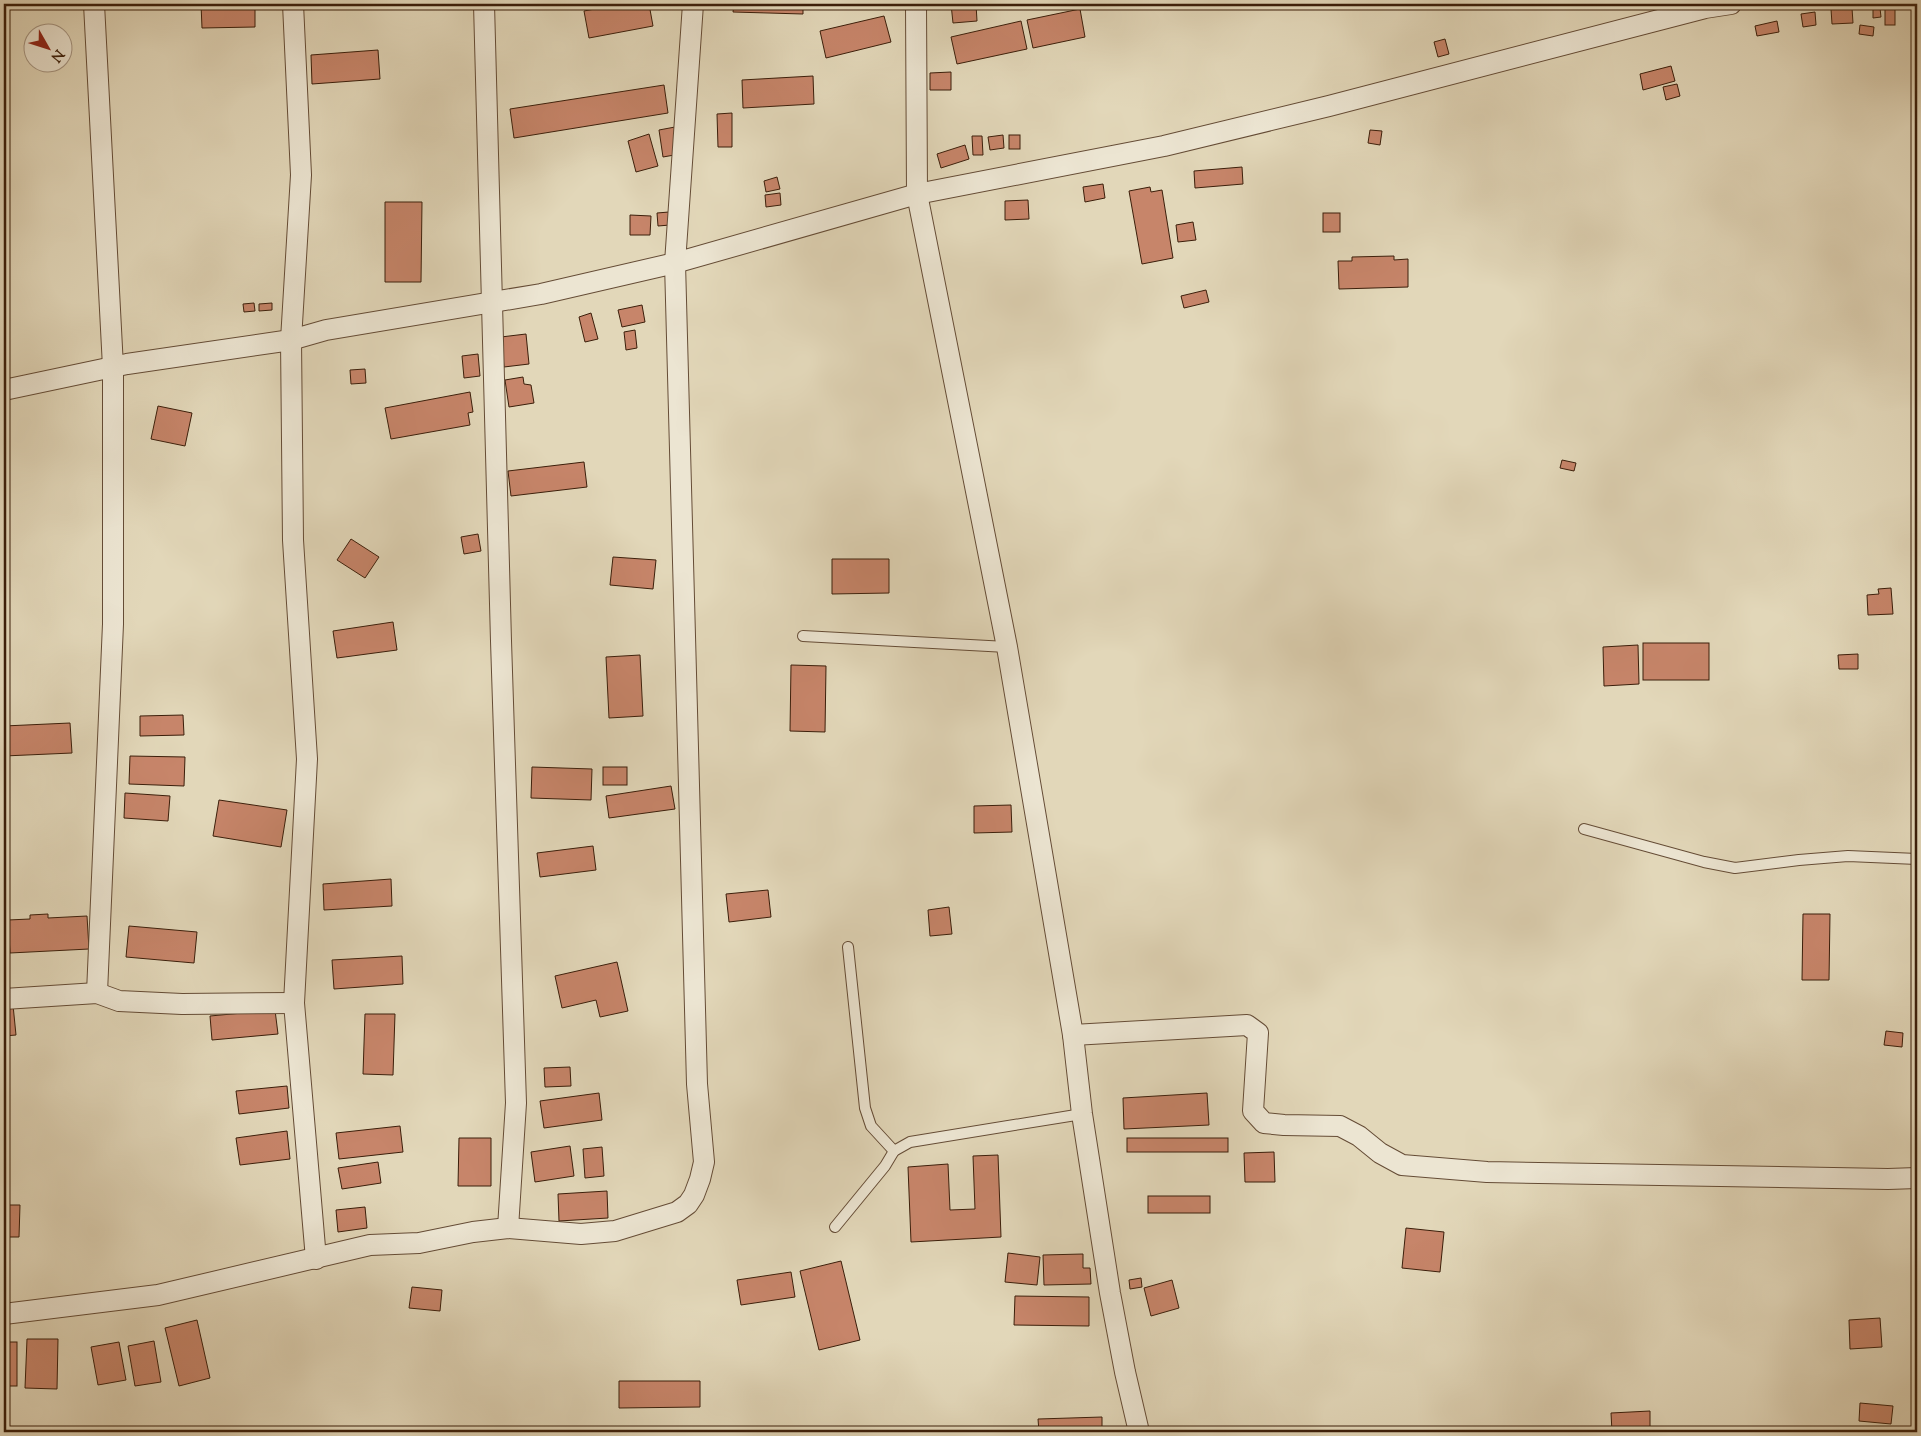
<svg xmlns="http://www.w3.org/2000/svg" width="1921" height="1436" font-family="'Sorts Mill Goudy',serif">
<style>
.building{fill:#c7856a;stroke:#3b1e0a}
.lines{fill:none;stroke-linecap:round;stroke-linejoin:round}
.lane-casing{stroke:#654c36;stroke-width:12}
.street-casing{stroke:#654c36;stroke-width:22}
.lane{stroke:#ece5d2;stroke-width:10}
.street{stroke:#ece5d2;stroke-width:20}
</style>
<rect width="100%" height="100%" fill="#e2d7b9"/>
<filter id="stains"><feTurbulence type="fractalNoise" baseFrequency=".004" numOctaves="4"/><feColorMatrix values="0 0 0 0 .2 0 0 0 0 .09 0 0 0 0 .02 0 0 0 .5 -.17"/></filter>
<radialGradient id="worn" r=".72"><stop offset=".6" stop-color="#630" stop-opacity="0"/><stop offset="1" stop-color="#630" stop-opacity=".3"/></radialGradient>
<g class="building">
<polygon points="201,4 255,4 255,27 202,28"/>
<polygon points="622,4 649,4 653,26 589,38 584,11"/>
<polygon points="734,4 803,4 803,14 733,12"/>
<polygon points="951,4 976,4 977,21 953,23"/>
<rect x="1885" y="7" width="10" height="18"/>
<polygon points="1852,8 1853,23 1832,24 1831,9"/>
<polygon points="1880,8 1881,17 1873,18 1873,9"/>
<polygon points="1080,9 1085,37 1033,48 1027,20"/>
<polygon points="1815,12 1816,25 1803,27 1801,14"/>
<polygon points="884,16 891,42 826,58 820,31"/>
<polygon points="1021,21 1027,49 957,64 951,37"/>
<polygon points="1777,21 1779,32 1757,36 1755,26"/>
<polygon points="1860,25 1874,27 1873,36 1859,34"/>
<polygon points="1445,39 1449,54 1438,57 1434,42"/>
<polygon points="378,50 380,79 312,84 311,55"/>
<polygon points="1671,66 1675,81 1643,90 1640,74"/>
<polygon points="951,72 951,90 930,90 930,73"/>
<polygon points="813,76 814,104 743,108 742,80"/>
<polygon points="1677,84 1680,96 1666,100 1663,87"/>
<polygon points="664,85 668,113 514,138 510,109"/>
<polygon points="732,113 732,147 718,147 717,114"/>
<polygon points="675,127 680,154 663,157 659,130"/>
<polygon points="1370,130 1382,131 1380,145 1368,143"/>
<polygon points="649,134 658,166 636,172 628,141"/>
<polygon points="1003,135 1004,148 990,150 988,137"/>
<rect x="1009" y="135" width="11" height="14"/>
<polygon points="972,136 982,136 983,155 973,155"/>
<polygon points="965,145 969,159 941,168 937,154"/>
<polygon points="1242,167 1243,184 1195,188 1194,171"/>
<polygon points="777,177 780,189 766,192 764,181"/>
<polygon points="1103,184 1105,198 1085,202 1083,187"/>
<polygon points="1150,187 1151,192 1162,190 1173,258 1142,264 1129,191"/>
<polygon points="780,193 781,205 766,207 765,195"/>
<polygon points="1028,200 1029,219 1005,220 1005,201"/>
<polygon points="385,202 422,202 421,282 385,282"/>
<polygon points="669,212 670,225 658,226 657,213"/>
<rect x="1323" y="213" width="17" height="19"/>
<polygon points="630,215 651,216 650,235 630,235"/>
<polygon points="1193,222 1196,240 1178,242 1176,225"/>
<polygon points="1394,256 1394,260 1408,259 1408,287 1339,289 1338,261 1352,261 1352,257"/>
<polygon points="1206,290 1209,302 1184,308 1181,296"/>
<polygon points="254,303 255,311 244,312 243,304"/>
<polygon points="272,303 272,310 259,311 259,304"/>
<polygon points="642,305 645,322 622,327 618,310"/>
<polygon points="591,313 598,339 585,342 579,317"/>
<polygon points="635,330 637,348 626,350 624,332"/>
<polygon points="526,334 529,364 504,367 501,337"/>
<polygon points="478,354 480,376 464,378 462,356"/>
<polygon points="365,369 366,383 351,384 350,370"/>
<polygon points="523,377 524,384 531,385 534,403 509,407 505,380"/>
<polygon points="470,392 473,412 468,413 470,425 391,439 385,408"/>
<polygon points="158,406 192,413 185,446 151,439"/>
<polygon points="1562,460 1576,463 1574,471 1560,468"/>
<polygon points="584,462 587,487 511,496 508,471"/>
<polygon points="478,534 481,551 464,554 461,537"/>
<polygon points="351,539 379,557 365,578 337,560"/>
<polygon points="613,557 656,560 653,589 610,585"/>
<polygon points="832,559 889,559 889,593 832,594"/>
<polygon points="1891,588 1893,614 1868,615 1867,595 1879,594 1878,589"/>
<polygon points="393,622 397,650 337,658 333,631"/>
<rect x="1643" y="643" width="66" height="37"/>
<polygon points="1638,645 1639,684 1604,686 1603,647"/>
<polygon points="1858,654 1858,669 1839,669 1838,655"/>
<polygon points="640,655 643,716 609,718 606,657"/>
<polygon points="791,665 826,666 825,732 790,731"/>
<polygon points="183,715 184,735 140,736 140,716"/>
<polygon points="70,723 72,753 4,756 4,726"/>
<polygon points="130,756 185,757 184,786 129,784"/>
<polygon points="532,767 592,769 591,800 531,798"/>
<rect x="603" y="767" width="24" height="18"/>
<polygon points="671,786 675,809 609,818 606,796"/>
<polygon points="125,793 170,796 168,821 124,818"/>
<polygon points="219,800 287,810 281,847 213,836"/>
<polygon points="1011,805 1012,832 974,833 974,806"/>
<polygon points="593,846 596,870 540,877 537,853"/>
<polygon points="4,872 7,872 8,898 4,898"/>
<polygon points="391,879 392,906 324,910 323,884"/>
<polygon points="768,890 771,917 729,922 726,894"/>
<polygon points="949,907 952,934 930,936 928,910"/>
<polygon points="48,914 48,918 87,916 89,949 10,953 8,920 30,919 30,915"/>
<polygon points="1803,914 1830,914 1829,980 1802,980"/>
<polygon points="129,926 197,932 194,963 126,957"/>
<polygon points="402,956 403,984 334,989 332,960"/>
<polygon points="617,962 628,1011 600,1017 596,1000 562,1008 555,976"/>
<polygon points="13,1005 16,1035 4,1036 4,1006"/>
<polygon points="275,1010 278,1034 212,1040 210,1016"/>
<polygon points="365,1014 395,1014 393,1075 363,1074"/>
<polygon points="1886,1031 1903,1033 1902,1047 1884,1045"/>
<polygon points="570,1067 571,1086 545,1087 544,1068"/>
<polygon points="287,1086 289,1108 239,1114 236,1091"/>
<polygon points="599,1093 602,1120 544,1128 540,1101"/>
<polygon points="1207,1093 1209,1125 1124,1129 1123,1098"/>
<polygon points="400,1126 403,1152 339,1159 336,1133"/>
<polygon points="287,1131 290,1159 240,1165 236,1138"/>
<polygon points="459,1138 491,1138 491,1186 458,1186"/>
<rect x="1127" y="1138" width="101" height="14"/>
<polygon points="570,1146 574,1176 535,1182 531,1152"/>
<polygon points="602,1147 604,1176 585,1178 583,1149"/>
<polygon points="1274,1152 1275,1182 1245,1182 1244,1153"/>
<polygon points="998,1155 1001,1237 911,1242 908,1167 948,1164 950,1210 975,1209 973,1156"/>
<polygon points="378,1162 381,1183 342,1189 338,1168"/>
<polygon points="607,1191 608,1218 559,1221 558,1194"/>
<rect x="1148" y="1196" width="62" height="17"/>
<polygon points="4,1205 20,1205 19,1237 4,1237"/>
<polygon points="365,1207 367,1228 338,1232 336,1210"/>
<polygon points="1406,1228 1444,1232 1440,1272 1402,1268"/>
<polygon points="1008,1253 1040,1257 1037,1285 1005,1282"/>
<polygon points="1083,1254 1083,1268 1090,1268 1091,1284 1044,1285 1043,1255"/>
<polygon points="841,1261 860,1340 819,1350 800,1271"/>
<polygon points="791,1272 795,1297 741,1305 737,1280"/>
<polygon points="1141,1278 1142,1287 1130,1289 1129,1280"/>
<polygon points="1172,1280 1179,1308 1151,1316 1144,1288"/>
<polygon points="412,1287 442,1290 440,1311 409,1308"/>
<polygon points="1015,1296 1089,1297 1089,1326 1014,1325"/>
<polygon points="1880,1318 1882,1347 1850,1349 1849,1320"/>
<polygon points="197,1320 210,1378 179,1386 165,1328"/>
<polygon points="27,1339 58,1339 57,1389 25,1388"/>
<polygon points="154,1341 161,1382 135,1386 128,1346"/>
<rect x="4" y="1342" width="13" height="44"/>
<polygon points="119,1342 126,1380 98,1385 91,1347"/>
<polygon points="619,1381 700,1381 700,1407 619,1408"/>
<polygon points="1860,1403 1893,1406 1891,1424 1859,1421"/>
<polygon points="1650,1411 1650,1432 1612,1432 1611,1413"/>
<polygon points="1102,1417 1102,1432 1039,1432 1038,1419"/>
<rect x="565" y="1427" width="34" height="5"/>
</g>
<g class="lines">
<g class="lane-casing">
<g id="lane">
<polyline points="803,636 1007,647"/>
<polyline points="1584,829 1704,862 1735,868 1799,860 1848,856 1917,859"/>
<polyline points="848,947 865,1108 871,1126 894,1151"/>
<polyline points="835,1227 885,1166 894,1151 910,1142 1082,1114"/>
</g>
</g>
<g class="street-casing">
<g id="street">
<polyline points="94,4 113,367 113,624 97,993"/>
<polyline points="293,4 301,175 291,340 293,540 307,759 294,1003 316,1259"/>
<polyline points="484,4 501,641 516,1103 508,1228"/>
<polyline points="916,4 917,194 1007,647 1073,1035 1082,1114 1110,1293 1125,1372 1139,1432"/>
<polyline points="4,390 127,364 291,340 326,330 541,294 675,263 917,194 1164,146 1329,106 1705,8 1731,4"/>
<polyline points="4,999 97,993 119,1001 182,1004 294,1003"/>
<polyline points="1073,1035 1247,1025 1258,1033 1253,1111 1264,1123 1284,1125 1340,1126 1359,1136 1380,1153 1402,1165 1487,1172 1888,1179 1917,1178"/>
<polyline points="4,1314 158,1295 370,1245 419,1243 473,1232 508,1228 581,1234 615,1231 677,1212 688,1204 694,1195 700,1179 704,1162 697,1084 675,263 693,4"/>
</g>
</g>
<use href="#lane" class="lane"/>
<use href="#street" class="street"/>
</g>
<rect width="1921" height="1436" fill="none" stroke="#e2d7b9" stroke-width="20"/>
<rect x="5" y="5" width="1911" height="1426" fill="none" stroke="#3b1e0a" stroke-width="2.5"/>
<rect x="10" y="10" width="1901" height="1416" fill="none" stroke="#3b1e0a"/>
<g transform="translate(48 48) rotate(129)"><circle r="24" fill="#ece5d2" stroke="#a59582"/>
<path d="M0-4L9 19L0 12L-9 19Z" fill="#8f2418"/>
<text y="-8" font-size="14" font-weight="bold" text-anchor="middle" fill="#3b1e0a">N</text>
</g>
<rect width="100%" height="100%" filter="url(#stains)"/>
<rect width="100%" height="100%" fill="url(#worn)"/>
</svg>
